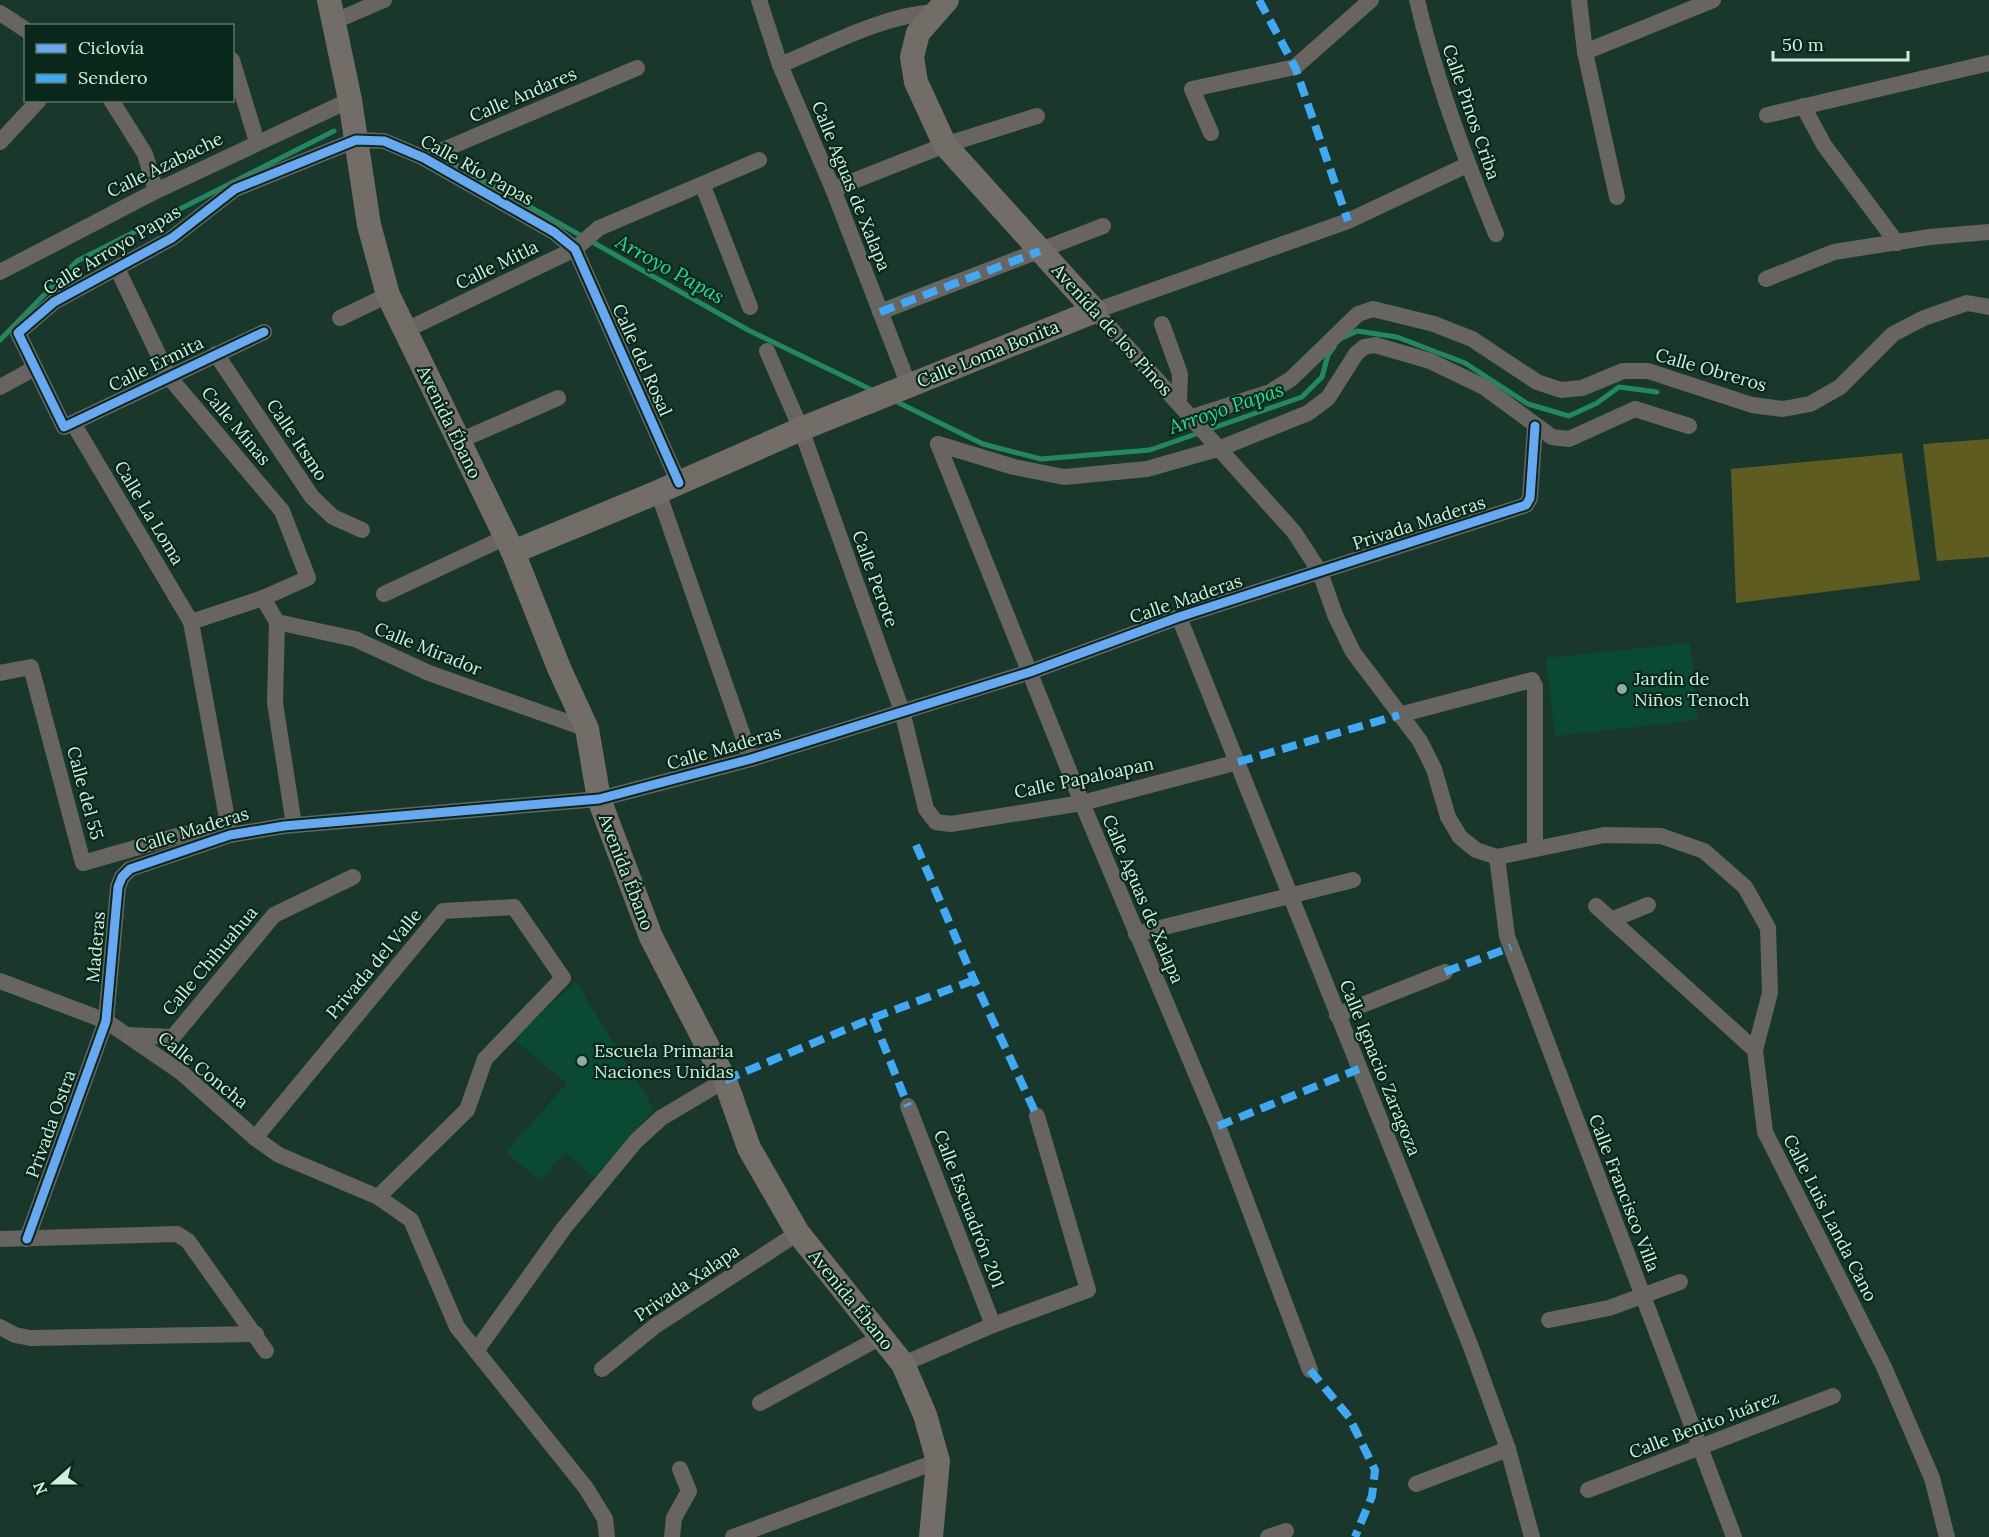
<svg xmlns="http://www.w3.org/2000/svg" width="1989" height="1537" font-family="Lora,serif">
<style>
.built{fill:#0b4a32}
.green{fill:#5f5c21}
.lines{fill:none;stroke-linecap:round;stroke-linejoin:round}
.stream{stroke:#208960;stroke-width:5}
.street{stroke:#68645f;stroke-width:16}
.secondary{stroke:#736d68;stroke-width:24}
.quiet{stroke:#3fa9f5;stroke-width:8;stroke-dasharray:15 8;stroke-linecap:butt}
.cycleway-casing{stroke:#09271a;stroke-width:13}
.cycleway{stroke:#66a8f1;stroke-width:9}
.poi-dot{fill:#8eaf9f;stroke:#09271a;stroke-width:2}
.labels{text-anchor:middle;stroke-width:4.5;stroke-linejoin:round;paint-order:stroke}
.street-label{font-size:18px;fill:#cdefdd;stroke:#09271a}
.poi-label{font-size:18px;fill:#cdefdd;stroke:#09271a;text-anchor:start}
.water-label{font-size:20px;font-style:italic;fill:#13e69f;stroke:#09271a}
</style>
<rect width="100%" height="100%" fill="#19372b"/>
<g class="built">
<polygon points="1690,643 1698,720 1555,736 1546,658"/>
<polygon points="576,982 654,1109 594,1177 565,1153 539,1181 506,1152 567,1083 513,1039"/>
</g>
<g class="green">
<polygon points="1989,439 1989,557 1937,561 1923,444"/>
<polygon points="1902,453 1920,580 1736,603 1731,469"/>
</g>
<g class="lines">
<g class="stream">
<polyline points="456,165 748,330 874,391"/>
<polyline points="1342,338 1357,331 1397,337 1465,363 1528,404 1569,416 1597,403 1619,387 1657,392"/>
<polyline points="0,340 77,261 334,131"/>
<polyline points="899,403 983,444 1041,459 1150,450 1302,397 1322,377 1328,355 1334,347"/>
</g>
<g class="street">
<polyline points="759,0 780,65 833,189 909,386"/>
<path d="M1417 0C1436 81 1464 157 1496 234"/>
<polyline points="1579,0 1585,52 1617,197"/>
<polyline points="0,13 26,30"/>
<polyline points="333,22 384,0"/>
<polyline points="1585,52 1713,0"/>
<polyline points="232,60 257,142"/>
<path d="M780 65C829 45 881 16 934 12"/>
<polyline points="111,100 145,154 156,191"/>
<polyline points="1803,106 1824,145 1897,243"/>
<polyline points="1767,115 1989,63"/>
<polyline points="1211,133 1192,89 1295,67 1371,0"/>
<polyline points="0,142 39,100"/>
<polyline points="424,158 637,68"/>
<polyline points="1467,165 1348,221 1095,311 1294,532 1320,572 1335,615 1353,652 1420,741 1434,769 1448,817 1460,837 1476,850 1497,857"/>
<polyline points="703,186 750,307"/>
<polyline points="833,189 945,145 1037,116"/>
<polyline points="117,268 169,377 282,511 308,578 263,598 191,622"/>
<polyline points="0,272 156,191 350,100"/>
<polyline points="1766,279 1834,252 1930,237 1989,232"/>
<polyline points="880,312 1103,226"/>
<polyline points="340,318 388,295"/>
<polyline points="1162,324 1180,374 1179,402"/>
<polyline points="404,331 575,249 599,228 759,160"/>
<polyline points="264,332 64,427 18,333 54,302 172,238 235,189 356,140 384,141 424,158 554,232 575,249 679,483"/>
<polyline points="767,351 801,429 902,711 926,809 936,822 951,824 1082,803 1238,762"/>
<polyline points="216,354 312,497 333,517 362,530"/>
<polyline points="0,387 35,368"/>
<polyline points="1192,417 1270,392 1291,379 1358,314 1373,309 1434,324 1472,339 1537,382 1561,390 1582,388 1623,371 1648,371 1752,405 1783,409 1810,404 1840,387 1893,334 1924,318 1967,303 1989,307"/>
<polyline points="73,423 191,622 230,835"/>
<polyline points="459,441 558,398"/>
<polyline points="938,444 1082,803 1218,1126 1310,1370"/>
<polyline points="938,444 1014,467 1064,477 1147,469 1221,448 1308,413 1328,398 1356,354 1364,347 1375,345 1430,361 1484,387 1552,437 1569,439 1635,409 1689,426"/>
<polyline points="658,492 751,759"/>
<polyline points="384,594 506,537"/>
<polyline points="263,598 277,622 355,639 429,673 587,729"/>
<polyline points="1179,617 1471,1347 1508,1449 1532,1537"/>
<polyline points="277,622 275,703 294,825"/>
<polyline points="0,673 31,667 83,863 184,834 199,833 218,839"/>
<polyline points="1399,715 1532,680 1535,686 1535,848"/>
<polyline points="1497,857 1604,835 1661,836 1704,851 1745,887 1768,928 1770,993 1755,1050 1765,1132 1884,1367 1932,1478 1947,1537"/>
<polyline points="1497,857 1507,936 1734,1537"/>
<polyline points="1596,906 1755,1050"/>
<polyline points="1611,920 1648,905"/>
<polyline points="1136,934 1353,880"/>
<polyline points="0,981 106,1021 182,1073 255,1138 279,1155 378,1197 411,1220 457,1327 586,1488 605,1519 607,1537"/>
<polyline points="1337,1015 1445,972"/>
<polyline points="128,1035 173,1037 274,915 353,877"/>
<polyline points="908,1106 993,1325"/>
<polyline points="255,1138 443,911 514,907 563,978 485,1059 467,1110 378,1197"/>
<polyline points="0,1239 177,1234 188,1241 266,1351"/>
<polyline points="27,1239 106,1021 118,887 122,877 130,869 230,835 284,826 599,799 751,759 1030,672 1179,617 1526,505 1530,498 1535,426"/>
<polyline points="1549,1320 1609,1308 1680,1282"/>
<polyline points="0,1327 15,1335 30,1338 256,1334"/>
<polyline points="476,1351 564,1228 636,1141 661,1118 725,1080"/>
<polyline points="903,1364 993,1325 1088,1290 1037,1116"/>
<polyline points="602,1369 655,1326 798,1233"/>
<polyline points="760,1403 881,1337"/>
<polyline points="1416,1484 1508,1449"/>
<polyline points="1588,1490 1833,1396"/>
<polyline points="672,1537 674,1518 689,1491 680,1469"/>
<polyline points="733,1537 938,1461"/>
<polyline points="1268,1537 1286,1531"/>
</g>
<g class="secondary">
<polyline points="329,0 350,100 369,225 388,295 513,552 559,668 587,729 599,799 651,937 725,1080 749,1148 798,1233 903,1364 925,1415 938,1461 931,1537"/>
<polyline points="513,552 658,492 801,429 1095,311 945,145 916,82 912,57 918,33 947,0"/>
</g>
<g class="quiet">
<polyline points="1259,0 1295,67 1348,221"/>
<polyline points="880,312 1040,251"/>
<polyline points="1238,762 1399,715"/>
<polyline points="916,845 974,980 1037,1116"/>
<polyline points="1445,972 1511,947"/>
<polyline points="873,1018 908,1106"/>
<polyline points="725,1080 873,1018 974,980"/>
<polyline points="1218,1126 1359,1069"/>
<polyline points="1310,1370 1349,1417 1375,1470 1372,1496 1355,1537"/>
</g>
<g class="cycleway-casing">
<g id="cycleway">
<polyline points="264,332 64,427 18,333 54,302 172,238 235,189 356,140 384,141 424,158 554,232 575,249 679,483"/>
<polyline points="27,1239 106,1021 118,887 122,877 130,869 230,835 284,826 599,799 751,759 1030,672 1179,617 1526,505 1530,498 1535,426"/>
</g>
</g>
<use href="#cycleway" class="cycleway"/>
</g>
<g class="poi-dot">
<circle cx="1622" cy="689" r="6"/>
<circle cx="582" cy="1061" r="6"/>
</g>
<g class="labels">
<g class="street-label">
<text transform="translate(523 95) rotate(-23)" y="6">Calle Andares</text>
<text transform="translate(1471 112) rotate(71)" y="6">Calle Pinos Criba</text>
<text transform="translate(165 165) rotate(-26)" y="6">Calle Azabache</text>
<text transform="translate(477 170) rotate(29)" y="6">Calle Río Papas</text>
<text transform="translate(851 186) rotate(68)" y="6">Calle Aguas de Xalapa</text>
<text transform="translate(112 250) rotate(-31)" y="6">Calle Arroyo Papas</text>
<text transform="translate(497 265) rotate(-26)" y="6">Calle Mitla</text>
<text transform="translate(1112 330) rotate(48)" y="6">Avenida de los Pinos</text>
<text transform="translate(988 354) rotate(-22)" y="6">Calle Loma Bonita</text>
<text transform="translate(642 360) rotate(66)" y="6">Calle del Rosal</text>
<text transform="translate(156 364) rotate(-26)" y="6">Calle Ermita</text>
<text transform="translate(1711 370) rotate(16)" y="6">Calle Obreros</text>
<text transform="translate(449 422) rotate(64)" y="6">Avenida Ébano</text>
<text transform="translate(236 426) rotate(50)" y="6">Calle Minas</text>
<text transform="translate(297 440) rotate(56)" y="6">Calle Itsmo</text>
<text transform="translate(149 513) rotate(59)" y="6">Calle La Loma</text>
<text transform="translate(1419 523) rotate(-18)" y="6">Privada Maderas</text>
<text transform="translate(875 579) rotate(70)" y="6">Calle Perote</text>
<text transform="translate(1186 599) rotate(-19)" y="6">Calle Maderas</text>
<text transform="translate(428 649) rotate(22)" y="6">Calle Mirador</text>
<text transform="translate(724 748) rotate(-16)" y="6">Calle Maderas</text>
<text transform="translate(1084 778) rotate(-12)" y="6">Calle Papaloapan</text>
<text transform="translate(85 793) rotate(75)" y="6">Calle del 55</text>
<text transform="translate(192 830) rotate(-17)" y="6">Calle Maderas</text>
<text transform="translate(626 872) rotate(69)" y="6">Avenida Ébano</text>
<text transform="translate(1143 899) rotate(67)" y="6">Calle Aguas de Xalapa</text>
<text transform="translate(96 947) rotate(-85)" y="6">Maderas</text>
<text transform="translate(210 961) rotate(-50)" y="6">Calle Chihuahua</text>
<text transform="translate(374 964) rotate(-50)" y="6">Privada del Valle</text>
<text transform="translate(1380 1068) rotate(68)" y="6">Calle Ignacio Zaragoza</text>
<text transform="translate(203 1070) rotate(39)" y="6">Calle Concha</text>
<text transform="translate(51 1124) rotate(-70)" y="6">Privada Ostra</text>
<text transform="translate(1624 1193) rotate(69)" y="6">Calle Francisco Villa</text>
<text transform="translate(969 1209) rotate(69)" y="6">Calle Escuadrón 201</text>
<text transform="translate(1830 1218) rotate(63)" y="6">Calle Luis Landa Cano</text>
<text transform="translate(687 1283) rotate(-34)" y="6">Privada Xalapa</text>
<text transform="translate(851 1300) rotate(51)" y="6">Avenida Ébano</text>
<text transform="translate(1704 1425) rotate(-21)" y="6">Calle Benito Juárez</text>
</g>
<g class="poi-label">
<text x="1634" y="685">Jardín de<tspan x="1634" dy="21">Niños Tenoch</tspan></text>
<text x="594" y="1057">Escuela Primaria<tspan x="594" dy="21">Naciones Unidas</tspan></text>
</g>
<g class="water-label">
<text transform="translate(670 269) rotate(29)" y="7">Arroyo Papas</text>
<text transform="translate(1226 408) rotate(-19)" y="7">Arroyo Papas</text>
</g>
</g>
<rect x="24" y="24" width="210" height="78" fill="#09271a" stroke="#577768" stroke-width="1.5"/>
<rect x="36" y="44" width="30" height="9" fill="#66a8f1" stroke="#577768" stroke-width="1.5"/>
<text x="78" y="54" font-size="18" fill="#cdefdd">Ciclovía</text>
<rect x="36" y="74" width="30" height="9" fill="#3fa9f5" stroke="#577768" stroke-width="1.5"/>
<text x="78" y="84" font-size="18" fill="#cdefdd">Sendero</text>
<g transform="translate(54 1483) rotate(249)" stroke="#09271a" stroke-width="4.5" paint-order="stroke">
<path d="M0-4.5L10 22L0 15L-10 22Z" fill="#cdefdd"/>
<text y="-9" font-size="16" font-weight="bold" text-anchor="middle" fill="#cdefdd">N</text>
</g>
<path d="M1773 51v9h135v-9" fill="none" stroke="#cdefdd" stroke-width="3"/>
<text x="1782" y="51" font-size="18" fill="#cdefdd" stroke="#09271a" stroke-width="4.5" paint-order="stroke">50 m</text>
</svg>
